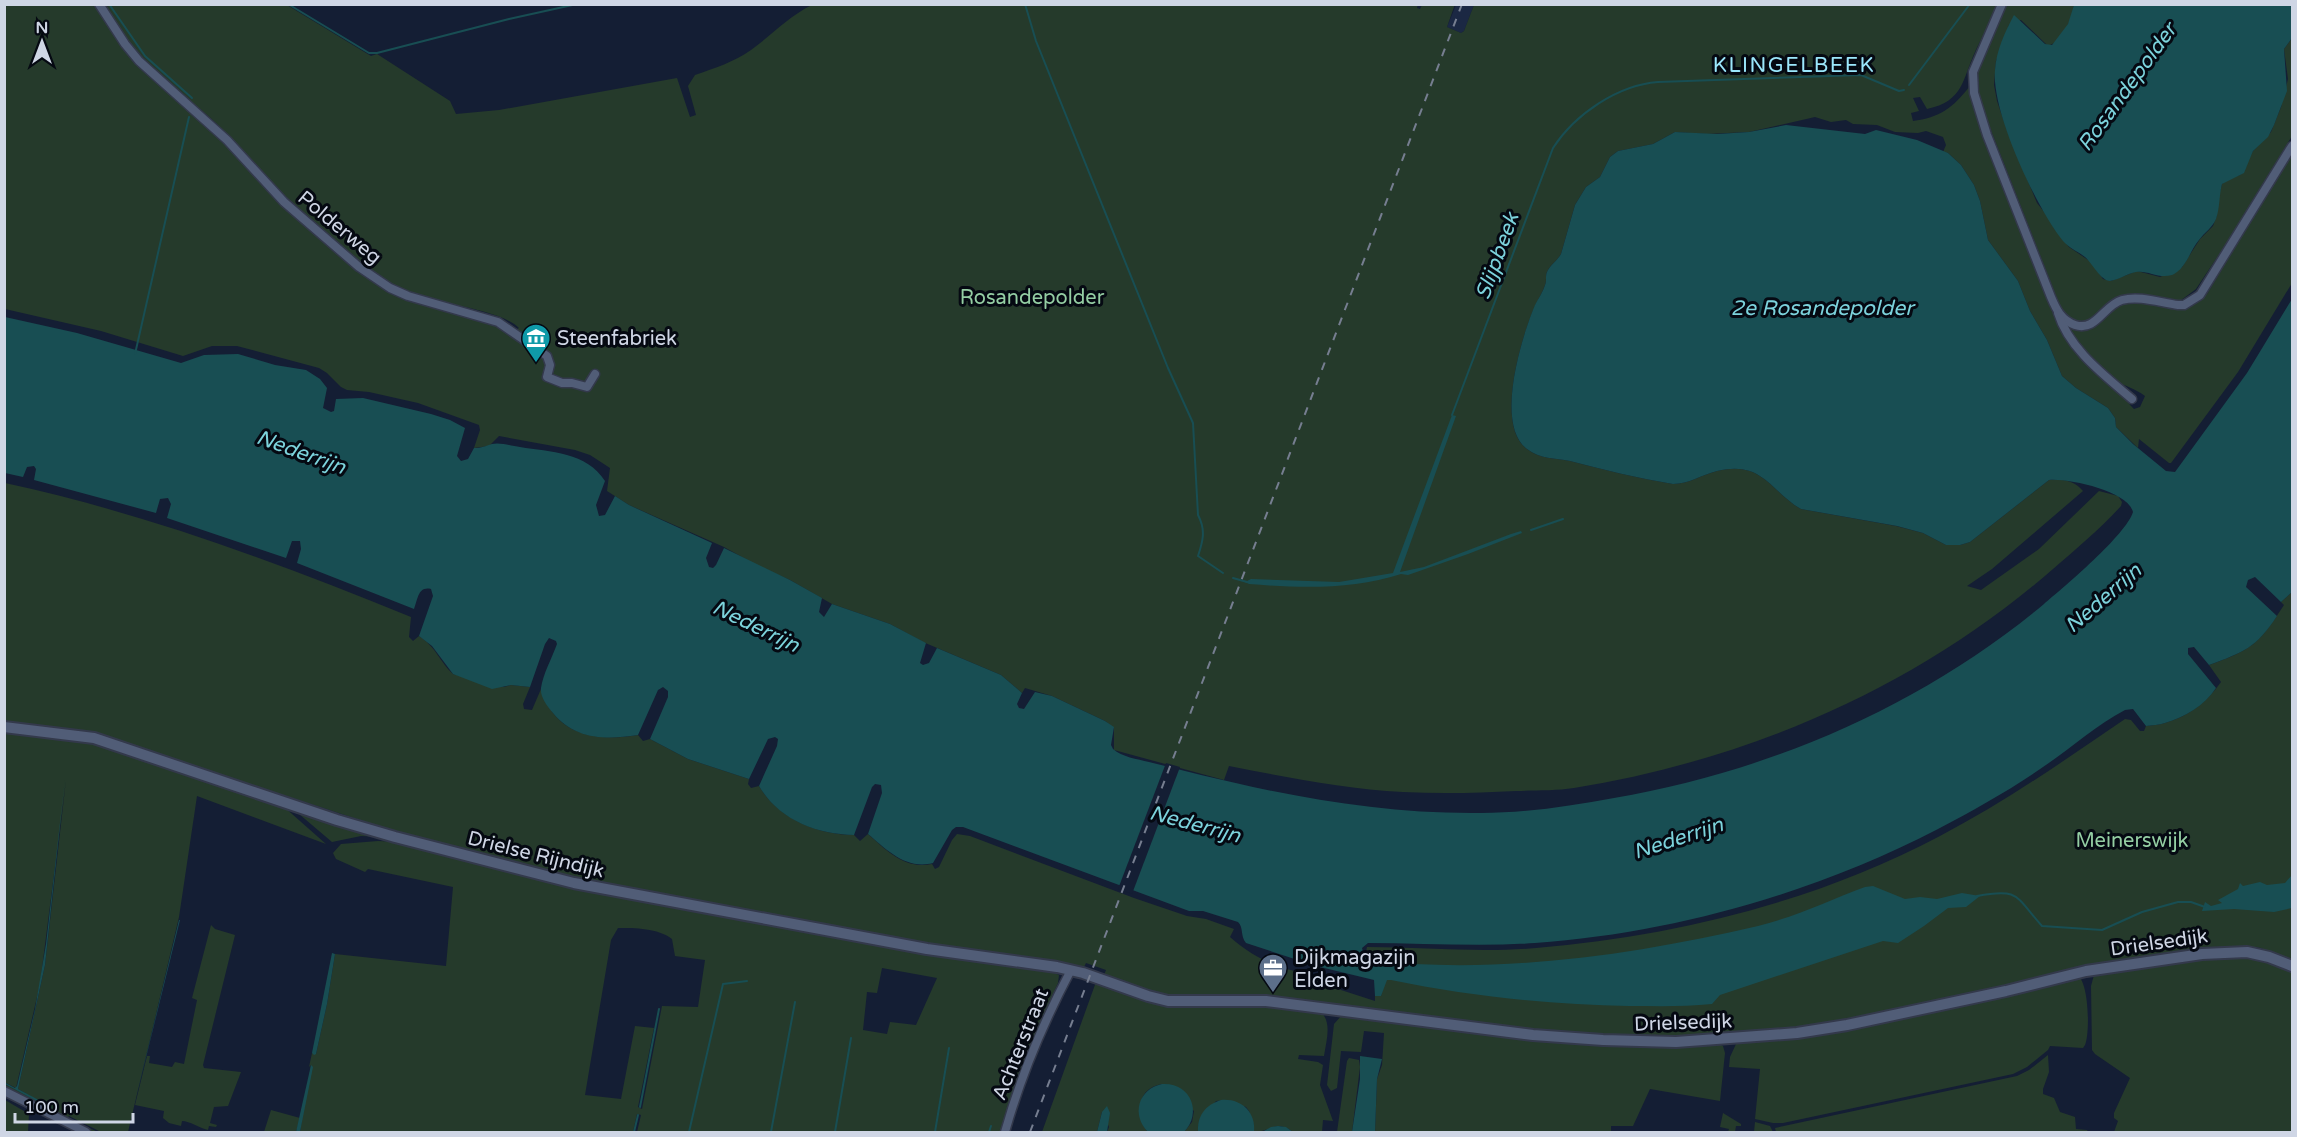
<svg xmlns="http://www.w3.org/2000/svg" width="2297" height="1137" font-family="'Varela Round',sans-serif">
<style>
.built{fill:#1b2843}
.green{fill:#253a2b;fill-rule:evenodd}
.water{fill:#184e53}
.pier{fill:#141e34}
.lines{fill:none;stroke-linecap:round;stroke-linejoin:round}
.stream{stroke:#184e53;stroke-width:2}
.minor-casing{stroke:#33394b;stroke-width:11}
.tertiary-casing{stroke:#33394b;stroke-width:14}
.minor{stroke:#515d77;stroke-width:8}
.tertiary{stroke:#515d77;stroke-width:10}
.rail{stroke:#767e90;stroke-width:2;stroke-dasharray:8 8;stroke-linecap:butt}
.labels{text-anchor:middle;stroke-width:6;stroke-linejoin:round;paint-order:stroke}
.street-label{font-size:20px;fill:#cfd6e5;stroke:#050912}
.park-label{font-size:20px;fill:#94cea3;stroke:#050912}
.poi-label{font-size:20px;fill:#cfd6e5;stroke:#050912;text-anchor:start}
.neighbourhood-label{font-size:21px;letter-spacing:1.5px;fill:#9be7fc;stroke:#050912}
.water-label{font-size:21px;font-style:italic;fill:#7cd3dc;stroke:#050912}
</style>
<rect width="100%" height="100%" fill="#141e34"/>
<polygon class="built" points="1456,5 1474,5 1464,31 1461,33 1447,27"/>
<g class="green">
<path d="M1418 4 1417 8 1420 9 1422 5 1455 4 1447 27 1461 33 1464 31 1474 5H1997C1992 21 1982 36 1975 52 1962 80 1964 101 1927 109L1920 97 1913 98 1919 111 1911 113 1913 121C1939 118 1954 107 1969 87L1973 107 2060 325C2079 356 2109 377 2131 406L2134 409 2140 407 2145 396C2136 389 2125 386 2115 381 2093 367 2071 340 2060 316 2067 323 2073 330 2084 329 2101 327 2110 306 2127 302 2160 294 2169 325 2207 294L2292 152V283L2238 372 2171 463H2169L2139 439 2138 448 2116 427 2115 418 2108 408 2076 388 2062 376 2047 340 2030 311 2018 281 1988 240 1980 201 1974 185 1961 165 1948 153 1943 152 1946 145 1943 137 1926 131 1918 133 1895 132 1877 125 1853 124 1846 120 1831 122 1815 117 1749 132 1707 134 1675 132 1653 144 1618 151 1610 157 1600 177 1586 187 1575 205 1561 254C1557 261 1550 265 1547 272 1545 276 1547 281 1545 285 1543 292 1538 299 1535 306 1522 336 1494 425 1527 449 1540 459 1555 458 1570 461 1604 470 1638 478 1673 484 1689 484 1701 475 1717 471 1763 460 1770 491 1801 509L1896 526 1923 533 1946 545H1960L1970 542 2049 480C2062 478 2075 481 2083 491L1992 569 1967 586 1981 590 2039 549 2099 491 2118 496 2122 502 2121 506C2100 529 2076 549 2053 569 1917 687 1752 759 1574 788 1555 791 1535 790 1516 791 1478 793 1441 794 1403 792 1345 789 1286 777 1229 766L1224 780 1114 750V728L1105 721 1052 696 1025 688 1022 693 1001 675 923 642 890 624 832 604 790 580 760 567 724 547 629 505 607 491 610 468 590 455 575 450 499 436 489 446 474 448 480 430 479 425 418 403 369 392 347 390 341 387 327 373 319 368 237 346H212L183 356 101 331 5 309V5H287L371 56 377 54 450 101 456 114 499 110 677 78 690 117 696 115 688 86 695 75C715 68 734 62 751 50 772 35 789 16 812 5ZM193 104C219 122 240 149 261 172 296 211 347 263 395 288 425 303 500 308 519 328L510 333C470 313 423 312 385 288 341 261 301 224 266 187 242 161 220 134 192 112Z"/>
<path d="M2004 5H2074C2072 19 2063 41 2048 46L2021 20 2009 25 1996 61 1994 85 1997 101 2008 133 2037 203 2049 218 2054 228 2069 247 2091 262 2103 279 2111 281 2137 271 2160 277 2182 267 2200 239 2213 226 2217 215V202L2222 184 2229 178 2240 175 2253 151 2271 132 2281 107 2288 79 2284 49 2292 38V136L2224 247 2196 289 2180 301 2127 297 2091 321 2075 323 2062 311 1977 95 1976 71Z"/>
<path d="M5 483C144 513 279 563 411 617L409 637 413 641 419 636C437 648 439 661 453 674L504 687 511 685 530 687 523 704 524 709 532 710 541 689C555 735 595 742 638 735L643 741 650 739 688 759 749 779 748 784 751 788 759 786C779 819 816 834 854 835L860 841 868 834C886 850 905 870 932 864L935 869 939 867 952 840 957 834 970 836 1134 898 1187 916 1206 919 1234 929 1230 937C1268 970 1295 971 1342 981L1340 989 1341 990 1375 1001V996H1381L1384 983 1380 961 1369 956 1366 952 1367 947C1424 947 1479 953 1536 948 1676 936 1815 902 1940 836 2005 802 2065 760 2125 719L2131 720 2140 731H2144L2146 726C2152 725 2159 725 2165 723 2189 716 2207 702 2221 682L2209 665C2253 649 2258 645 2284 605L2281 602 2292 592V963L2261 948 2246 946 2199 949 1892 1012 1806 1027 1716 1036 1635 1038 1584 1035 1171 997 1152 992 1104 975 1106 970 1086 963 1084 967 1062 962 966 951 668 899 557 874 397 832 99 735 72 730 5 722Z"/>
<polygon points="4,730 86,739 283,806 326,844 197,796 179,917 128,1132 101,1132 69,1116 68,1118 98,1132 91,1132 5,1088 5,1084 52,1108 18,1089 45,965 66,780 40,984 16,1088 4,1082"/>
<polygon points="292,808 382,837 361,836 332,842"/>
<path d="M378 841 399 842 555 882 666 907 965 959 1043 968 1059 975 1058 983 1036 1033 1000 1132H637L641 1115 637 1114 633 1132H300L311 1065 309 1067 312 1053 316 1054 327 1004 335 954 446 966 453 887 368 869 365 872 336 859 333 853 341 844ZM618 928C635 928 658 928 672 939L675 956 705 960 698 1007 662 1006 642 1109 638 1107 654 1028 635 1026 621 1099 585 1095 611 940ZM882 968 937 978 916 1025 890 1022 887 1034 863 1030 867 992 877 993Z"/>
<path d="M211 925 215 929 235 935 203 1065 204 1068 241 1072 228 1106 214 1107 210 1123 217 1125 216 1127 209 1126 208 1130C199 1128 190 1121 182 1121L181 1126 169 1123 163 1118 164 1111 135 1105 147 1056H150L149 1063 172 1067 175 1062 184 1064 197 1000 192 998Z"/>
<polygon points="2232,954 2252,956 2292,971 2292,1132 2114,1132 2118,1121 2114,1118 2114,1113 2130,1078 2095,1054 2092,1050 2091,986 2094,975"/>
<path d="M2079 977C2089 986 2090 1034 2085 1045L2083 1048 2050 1046 2048 1050 2027 1067 2013 1074 1783 1123H1773L1755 1119 1760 1069 1729 1067 1730 1057 1736 1044 1743 1042Z"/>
<path d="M1096 982 1134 996 1236 1003 1322 1013C1332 1024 1326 1042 1324 1056L1299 1055 1298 1059 1318 1062 1323 1065 1320 1085 1333 1121 1323 1120 1322 1132H1293C1277 1119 1269 1132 1254 1132V1126L1249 1111 1246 1107 1226 1100 1216 1101 1198 1126V1132H1184L1192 1122 1194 1111 1162 1084C1145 1087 1138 1099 1141 1115 1143 1122 1143 1127 1148 1132H1107L1109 1127 1102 1112 1097 1132H1042Z"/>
<polygon points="1342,1015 1408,1023 1719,1044 1723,1046 1725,1053 1720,1101 1650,1089 1633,1126 1611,1126 1611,1132 1375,1132 1377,1079 1382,1065 1384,1033 1364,1031 1361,1052 1341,1051 1337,1088 1331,1091 1327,1085 1334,1024"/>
<polygon points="2048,1055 2049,1072 2043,1089 2043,1094 2054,1098 2060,1112 2075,1117 2076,1129 2087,1130 2088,1132 1776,1132 1775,1128 2017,1076 2029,1070"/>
<polygon points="1349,1058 1359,1060 1360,1067 1352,1132 1337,1132 1347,1061"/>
<polygon points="5,1100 29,1114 28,1132 5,1132"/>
<polygon points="271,1110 300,1118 296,1132 264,1132"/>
<polygon points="1723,1113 1741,1124 1741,1126 1736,1126 1735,1132 1728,1132 1729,1129 1720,1127"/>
<polygon points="1755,1122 1770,1126 1773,1132 1754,1132"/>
</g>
<g class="water">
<path d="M2074 5H2292V38L2284 49 2287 91 2274 125 2268 137 2253 151 2244 173 2222 184C2219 195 2220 208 2216 219 2212 228 2205 232 2199 240 2192 248 2189 259 2182 267 2180 270 2175 274 2172 275 2158 279 2148 270 2136 272 2128 273 2119 280 2110 281 2101 281 2092 263 2085 257 2077 251 2069 248 2063 241 2037 209 1991 112 1995 70 1996 51 2005 32 2014 15L2045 44 2052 45 2068 24Z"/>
<path d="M1786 125 1865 134 1876 130 1917 140 1948 153 1961 165 1974 185 1980 201 1988 240 2018 281 2030 311 2047 340 2062 376 2076 388 2108 408 2115 418 2116 427 2133 444 2166 471 2175 472 2247 373 2292 299V592L2281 602 2255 577 2248 580 2246 587 2277 616C2256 648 2244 652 2209 665L2194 647 2188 648V654L2216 688C2204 706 2185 717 2165 723 2159 725 2152 725 2146 726L2133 709 2125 710C2096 725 2070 749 2043 767 2010 790 1974 810 1938 829 1814 893 1674 933 1535 943 1479 947 1423 943 1368 943L1362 948C1365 966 1400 963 1414 964 1529 970 1646 952 1758 926 1795 917 1830 900 1865 887L1873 886 1905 899 1920 897 1937 899 1962 893 1980 896 1966 907 1948 908 1924 926 1898 943 1883 941 1720 995 1712 1004C1684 1007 1656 1006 1629 1006 1550 1005 1469 996 1391 980H1387L1381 996H1375L1374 980 1316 966 1246 943C1240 936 1244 928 1238 922L1203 911H1189L963 827H956L952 830 933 863C906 870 887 850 868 834L882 793 881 785 875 784 872 787 854 835C816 834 779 820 759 786L777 746 778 739 775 737 768 739 749 779 688 759 650 739 668 697V691L663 687 658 690 638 735C606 740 575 740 553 713 547 706 540 697 541 688 543 674 552 658 557 644L556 641 549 638 545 644 530 687 511 685 492 689 453 674 432 646 419 636 433 596 431 589C418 586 418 599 414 609L297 563 301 549 300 541H292L286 558 167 518 171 504 168 498 160 499 156 513 34 480 36 469 34 466 27 467 23 477 5 473V317L77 333 181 363 204 355 238 354 275 365 306 370 320 379 327 388 323 408 331 412 334 411 336 399 363 398 431 414 450 420 465 428 457 456 461 461 468 459 474 448C482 448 485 446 492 444 500 442 512 446 520 447 550 452 587 452 605 481L596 505 599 516 605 515 615 496 629 505 712 543 706 558 709 567 713 568 716 565 724 548 790 580 822 598 819 612 824 617 832 604 890 624 926 643 920 663 923 665 929 663 937 648 1001 675 1022 693 1017 704 1019 708 1024 709 1035 692 1052 696 1105 721 1114 727 1111 745 1113 749C1122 757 1137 759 1149 762 1184 771 1218 779 1253 787 1328 803 1404 814 1481 813 1526 813 1570 806 1614 798 1771 771 1921 706 2044 604 2064 587 2126 535 2133 512 2128 491 2068 478 2049 480L1970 542 1960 545H1946L1923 533 1897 526 1801 509C1770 491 1763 460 1717 471 1701 475 1689 484 1673 484 1638 478 1604 470 1570 461 1555 458 1540 459 1527 449 1494 425 1522 336 1535 305 1538 299 1543 292 1545 285 1547 281 1545 276 1547 272 1550 265 1557 261 1561 254L1575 205 1586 187 1600 177 1610 157 1618 151 1653 144 1675 132 1717 134 1749 132Z"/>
<path d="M1452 415 1456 416 1400 572 1424 567 1511 534 1521 531 1522 533 1468 554 1408 575 1401 574C1353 590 1299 588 1249 584L1245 582 1251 579 1339 582 1393 573Z"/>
<polygon points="65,779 45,965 18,1089 52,1107 51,1109 5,1084 4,1082 15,1088 17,1086 35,1009 46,944"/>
<polygon points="2292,875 2292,908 2274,912 2234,909 2202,911 2205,902 2211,906 2222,903 2218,900 2238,889 2240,883 2243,886 2260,882 2267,885 2285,883"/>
<polygon points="179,920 180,920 134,1106"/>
<polygon points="332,953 335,954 327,1004 316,1054 314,1055 312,1053"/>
<polygon points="1360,1056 1382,1059 1377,1079 1375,1132 1352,1132 1360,1079"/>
<polygon points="311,1065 313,1067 300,1132 296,1132"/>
<path d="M1162 1084C1190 1082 1203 1112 1184 1132H1148C1131 1115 1138 1089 1162 1084Z"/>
<path d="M1221 1100C1241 1098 1256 1112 1254 1132H1198C1197 1116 1205 1105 1221 1100Z"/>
<polygon points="1107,1106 1110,1113 1107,1132 1097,1132 1102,1112"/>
<polygon points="1278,1126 1286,1127 1293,1132 1262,1132 1271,1127"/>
</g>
<polygon class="pier" points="1166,763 1180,767 1132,894 1118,889"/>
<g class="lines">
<g class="stream">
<polyline points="109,4 145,56 192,98"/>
<polyline points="288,4 369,53 377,53 509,19 577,4"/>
<path d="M1025 4 1036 41 1168 368 1193 423 1198 515C1206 530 1203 541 1198 556L1223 573"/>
<polyline points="1909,85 1970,4"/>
<polyline points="135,354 189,117"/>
<path d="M1452 415 1553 148C1575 114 1618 85 1658 82L1861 75 1899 91 1904 90"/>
<polyline points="1531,530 1563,519"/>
<polyline points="1233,578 1247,582"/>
<path d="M1977 896C2020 888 2015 896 2042 926L2102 930 2142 912 2178 902H2191L2205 907"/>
<polyline points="640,1107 659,1009"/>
<polyline points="634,1132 638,1115"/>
<polyline points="689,1132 723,984 747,981"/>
<polyline points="771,1132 795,1002"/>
<polyline points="835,1132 851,1038"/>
<polyline points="935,1132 949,1048"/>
<polyline points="989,1132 991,1126"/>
</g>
<g class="minor-casing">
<g id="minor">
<polyline points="99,4 125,44 139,61 227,140 284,202 359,267 390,288 408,296 498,322 547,356 550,365 547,377 562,383 572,383 587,387 595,374"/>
<path d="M2002 4 1973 72 1974 93 1987 135 2051 297C2056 309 2061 320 2075 325 2096 332 2104 305 2122 300 2140 295 2161 303 2178 305H2184L2200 295 2292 146"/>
<path d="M2058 313C2069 349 2104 375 2132 399"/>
<polyline points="4,1091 86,1132"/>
<path d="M1005 1132C1021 1075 1043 1023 1071 970"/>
</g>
</g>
<g class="tertiary-casing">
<polyline id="tertiary" points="4,727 94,738 337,820 395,837 574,883 927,949 1057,967 1083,973 1148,996 1168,1001 1266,1001 1533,1035 1603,1040 1676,1042 1797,1033 1847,1025 2006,991 2086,971 2202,954 2247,952 2269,957 2292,966"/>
</g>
<use href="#minor" class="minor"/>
<use href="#tertiary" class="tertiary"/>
<polyline class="rail" points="1030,1132 1462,4"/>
</g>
<defs>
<g id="museum-pin" transform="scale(1.5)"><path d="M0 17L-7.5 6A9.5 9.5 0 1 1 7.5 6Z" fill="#0f9aa8" stroke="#050912"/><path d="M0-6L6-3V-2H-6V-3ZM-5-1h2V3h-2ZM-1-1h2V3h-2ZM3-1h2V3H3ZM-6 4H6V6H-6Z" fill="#fff"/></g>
<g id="office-pin" transform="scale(1.5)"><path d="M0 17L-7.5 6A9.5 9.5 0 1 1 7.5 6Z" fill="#5c6f8a" stroke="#050912"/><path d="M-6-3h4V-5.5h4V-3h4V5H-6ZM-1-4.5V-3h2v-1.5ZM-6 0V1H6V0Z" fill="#fff"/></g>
</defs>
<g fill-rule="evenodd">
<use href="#museum-pin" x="536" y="338"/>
<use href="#office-pin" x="1273" y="968"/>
</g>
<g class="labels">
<g class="street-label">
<text transform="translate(340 227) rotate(40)" y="7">Polderweg</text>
<text transform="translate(536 854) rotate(14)" y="7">Drielse Rijndijk</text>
<text transform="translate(2159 942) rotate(-8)" y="7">Drielsedijk</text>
<text transform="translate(1683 1022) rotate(-2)" y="7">Drielsedijk</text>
<text transform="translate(1020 1044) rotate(-68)" y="7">Achterstraat</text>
</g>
<g class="park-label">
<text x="1032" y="304">Rosandepolder</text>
<text x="2132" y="847">Meinerswijk</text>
</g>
<g class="poi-label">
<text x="557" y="345">Steenfabriek</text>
<text x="1294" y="964">Dijkmagazijn<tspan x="1294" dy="23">Elden</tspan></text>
</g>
<g class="neighbourhood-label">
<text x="1794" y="72">KLINGELBEEK</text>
</g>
<g class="water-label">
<text transform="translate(2127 87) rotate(-54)" y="7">Rosandepolder</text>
<text transform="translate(1497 256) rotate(-70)" y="7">Slijpbeek</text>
<text x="1822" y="315">2e Rosandepolder</text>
<text transform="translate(301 452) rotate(20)" y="7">Nederrijn</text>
<text transform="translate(2103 598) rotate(-41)" y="7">Nederrijn</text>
<text transform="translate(756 626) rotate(26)" y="7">Nederrijn</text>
<text transform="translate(1195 824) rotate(15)" y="7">Nederrijn</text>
<text transform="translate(1678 838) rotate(-18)" y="7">Nederrijn</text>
</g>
</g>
<rect width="2297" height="1137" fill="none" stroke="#cfd6e5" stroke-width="12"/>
<g transform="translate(42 42)" stroke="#050912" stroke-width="4.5" paint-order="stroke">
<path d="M0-4.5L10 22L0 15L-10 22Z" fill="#cfd6e5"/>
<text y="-9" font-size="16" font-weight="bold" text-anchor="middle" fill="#cfd6e5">N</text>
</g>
<path d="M15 1113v9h118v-9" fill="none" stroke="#cfd6e5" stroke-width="3"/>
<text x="24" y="1113" font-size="18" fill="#cfd6e5" stroke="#050912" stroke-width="4.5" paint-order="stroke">100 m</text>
</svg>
